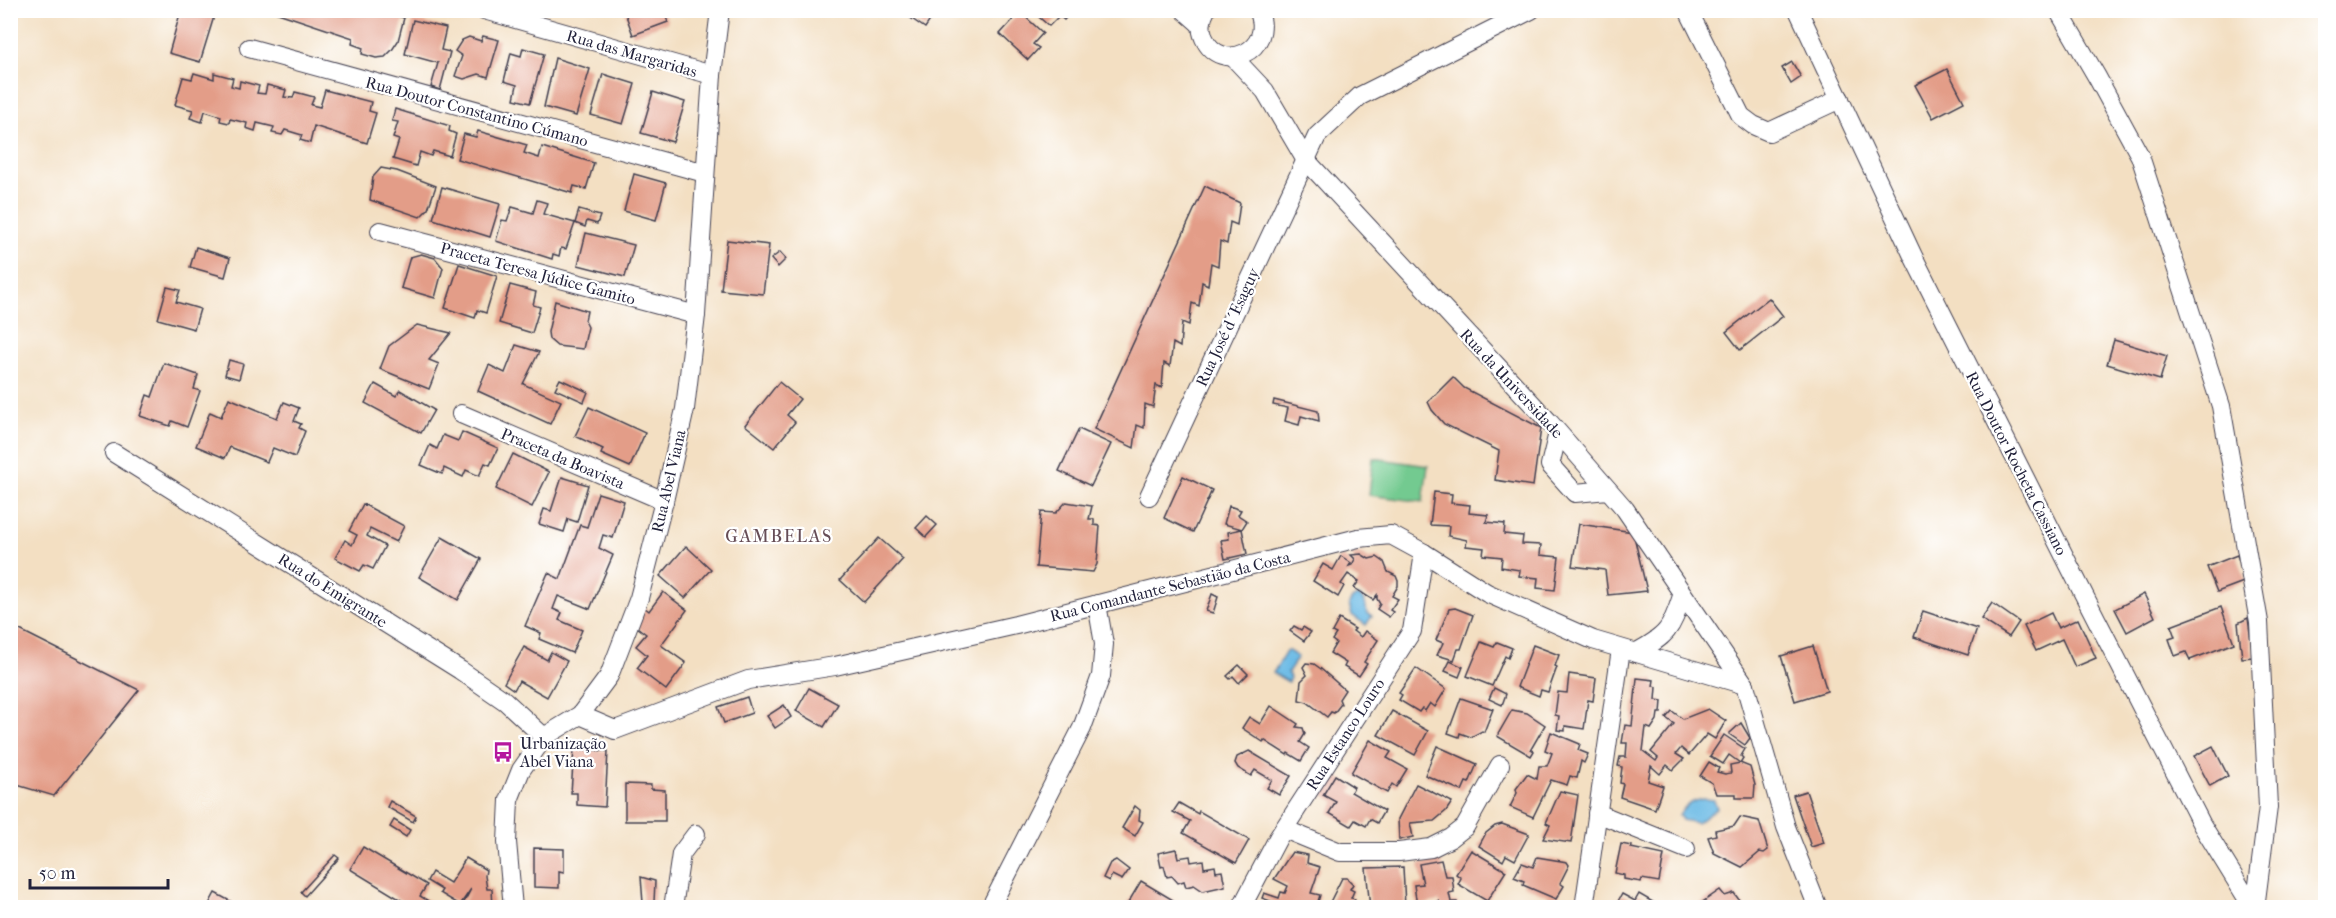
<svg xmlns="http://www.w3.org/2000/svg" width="2336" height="918" font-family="'IM FELL French Canon',serif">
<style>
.green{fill:#73ca90;stroke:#4a7666;stroke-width:1.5}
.water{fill:#6abae5;stroke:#466e90;stroke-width:1.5}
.building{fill:#e39d88}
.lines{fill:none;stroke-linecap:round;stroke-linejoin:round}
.minor-casing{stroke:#413e4f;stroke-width:20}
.minor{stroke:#fff;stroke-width:18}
.labels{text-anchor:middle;stroke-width:4.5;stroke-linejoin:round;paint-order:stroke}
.street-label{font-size:16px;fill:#22223b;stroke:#fff}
.poi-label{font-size:16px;fill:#22223b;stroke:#fff;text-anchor:start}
.neighbourhood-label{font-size:18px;letter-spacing:1.5px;fill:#664d56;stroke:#fff}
</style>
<rect width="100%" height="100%" fill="#fff"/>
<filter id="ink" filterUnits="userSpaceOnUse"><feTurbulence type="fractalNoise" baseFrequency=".0167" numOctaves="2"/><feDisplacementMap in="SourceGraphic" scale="12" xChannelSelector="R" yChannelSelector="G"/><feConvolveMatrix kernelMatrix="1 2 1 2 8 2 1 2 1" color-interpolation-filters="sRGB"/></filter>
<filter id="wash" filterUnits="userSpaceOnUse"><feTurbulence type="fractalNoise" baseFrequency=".008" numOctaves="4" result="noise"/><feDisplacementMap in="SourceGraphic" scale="24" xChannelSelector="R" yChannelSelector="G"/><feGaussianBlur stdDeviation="1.35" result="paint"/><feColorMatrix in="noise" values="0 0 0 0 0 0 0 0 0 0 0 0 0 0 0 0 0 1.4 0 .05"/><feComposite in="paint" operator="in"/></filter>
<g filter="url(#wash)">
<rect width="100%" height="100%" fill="#f3dfc2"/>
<polygon class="green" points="1373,458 1428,466 1423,502 1369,495"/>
<g class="water">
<polygon points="1357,596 1361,597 1365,603 1367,613 1372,616 1366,625 1352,615 1349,604 1352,599"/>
<polygon points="1287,650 1298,657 1288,672 1290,678 1288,682 1273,673"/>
<path d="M1704 799 1714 800 1717 808 1697 823 1682 820 1679 815C1685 805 1692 801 1704 799Z"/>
</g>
<g id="blocks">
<g class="building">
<polygon points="181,10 216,10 200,62 169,53"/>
<polygon points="269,10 379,10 404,18 398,41 392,50 385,57 376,58 362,54 363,48 352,44 353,38"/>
<polygon points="624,10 663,10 668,22 633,35"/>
<polygon points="899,10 937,10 925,28"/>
<polygon points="1031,10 1073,10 1064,20 1059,16 1049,26"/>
<polygon points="1020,12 1043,33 1033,44 1039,48 1028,60 1000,34"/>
<polygon points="413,20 446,28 441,50 450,52 440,90 431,87 438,63 405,54"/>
<polygon points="483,36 499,40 488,77 479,74 464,79 455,76 462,56 455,51 462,40 469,37 481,41"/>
<polygon points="523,48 544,54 530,103 514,99 517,85 504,81 511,53 521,56"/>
<polygon points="555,58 590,69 576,116 544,107"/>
<polygon points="1792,62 1801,77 1791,84 1782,68"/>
<polygon points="1947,69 1964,102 1933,118 1915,85"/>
<polygon points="194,73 214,79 214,73 233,78 231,86 239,88 240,81 259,86 257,93 265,94 267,85 286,90 284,97 293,98 295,92 314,97 311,105 320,107 325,90 371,102 369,111 376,113 367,143 314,126 310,143 300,140 302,135 285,130 282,135 272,133 274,127 257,123 255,131 246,128 247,123 230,119 229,123 220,121 221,116 205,111 202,122 190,118 193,110 175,105 183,77 192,79"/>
<polygon points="603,74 635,84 623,124 591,115"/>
<polygon points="653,92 685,102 673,142 641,133"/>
<polygon points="395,109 450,126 449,131 456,134 450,156 433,151 431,156 420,152 416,166 393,159 399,140 393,138 398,122 392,121"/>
<polygon points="478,131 527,145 524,153 539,158 542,147 594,163 586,189 574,186 572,193 457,159 464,134 476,137"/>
<polygon points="381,168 397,171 436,186 428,209 420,217 370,200 373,177"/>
<polygon points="634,174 666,183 656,220 624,211"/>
<polygon points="1205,186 1240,203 1237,225 1230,222 1227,244 1220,241 1218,266 1211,263 1208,285 1202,282 1199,306 1192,303 1189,325 1182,322 1180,347 1173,343 1170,366 1164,363 1162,388 1156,385 1153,407 1145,404 1144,428 1137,425 1134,448 1094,429"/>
<polygon points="442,187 500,204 490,237 433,219"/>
<polygon points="537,200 547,203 543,214 575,223 579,210 600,216 597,224 587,221 585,227 575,223 566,249 561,248 559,256 553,254 552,259 496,241 502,220 507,221 512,207 533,213"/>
<polygon points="586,233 634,245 625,277 578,265"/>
<polygon points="727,240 769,245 763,294 721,290"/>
<polygon points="196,247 230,258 225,277 190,267"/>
<polygon points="780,252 786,259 778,267 771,259"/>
<polygon points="421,254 435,258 443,268 435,298 401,288 410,257"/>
<polygon points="459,264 497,276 486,313 477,310 475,318 445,308"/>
<polygon points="510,285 536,292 533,305 540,307 532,333 499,323"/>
<polygon points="167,287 180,290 176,302 200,309 194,329 158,319"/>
<polygon points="1769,298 1783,316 1740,350 1726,332"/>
<polygon points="555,301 587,311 585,321 588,327 583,349 557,346 549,339 548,332"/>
<polygon points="417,325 451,333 429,360 439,364 429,389 380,369 389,346"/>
<polygon points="2114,340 2167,356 2160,380 2107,364"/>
<polygon points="516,345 539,352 523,384 561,401 550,424 478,391 489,365 505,373"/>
<polygon points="229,360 243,364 239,379 225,375"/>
<polygon points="164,363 198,375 194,389 200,391 187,427 172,421 170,426 140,416 147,395 152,397"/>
<polygon points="1453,377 1464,388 1541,428 1533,486 1495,480 1499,451 1444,424 1432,410 1428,402"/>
<polygon points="560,379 588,392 584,402 555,389"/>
<polygon points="779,382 800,399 787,415 795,422 774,448 745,425"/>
<polygon points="375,384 396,396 400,390 434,410 421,433 365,403"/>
<polygon points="229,398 277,418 284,402 299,408 294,421 301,424 299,428 305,431 295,457 273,448 267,462 230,447 225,458 196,446 210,412 221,417"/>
<polygon points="1274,400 1318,411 1319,421 1301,416 1299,425 1285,421 1288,408 1273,405"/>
<polygon points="589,407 645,433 630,467 601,454 603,449 575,436"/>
<polygon points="1079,429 1111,444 1091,486 1059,471"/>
<polygon points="462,432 498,448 490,465 485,463 479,476 466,470 463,477 444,468 442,474 421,465 430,445 437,449 443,435 458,441"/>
<polygon points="513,454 549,472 532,507 496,489"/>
<polygon points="1183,476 1212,490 1193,532 1164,518"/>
<polygon points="562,477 588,485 577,522 568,519 564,532 539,524 544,509 551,511"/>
<polygon points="1434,492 1452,494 1451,503 1470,505 1469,513 1488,515 1486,522 1505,524 1504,534 1523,536 1522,544 1541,545 1540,555 1559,557 1555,590 1537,588 1538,578 1519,576 1520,570 1501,567 1502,557 1483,555 1484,548 1466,546 1467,540 1448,536 1449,526 1430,525"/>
<polygon points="598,493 624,501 613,538 603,535 599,548 613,555 590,609 558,596 553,609 562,613 559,620 582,630 572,653 539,639 541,633 525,626 548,573 560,579 580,525 587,527"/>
<polygon points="1066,502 1092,506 1089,519 1094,519 1094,525 1100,526 1097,564 1093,572 1036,567 1041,512 1056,513"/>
<polygon points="363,504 404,526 396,542 370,529 367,536 385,546 373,569 364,565 360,571 335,558 345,540 352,545 357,535 349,531"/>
<polygon points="1229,506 1241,510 1238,515 1247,521 1242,529 1224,524"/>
<polygon points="927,516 937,525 926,537 916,528"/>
<polygon points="1579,524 1633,532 1647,591 1608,595 1605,570 1572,566"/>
<polygon points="1242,529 1247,554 1225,559 1221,540 1229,539 1228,532"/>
<polygon points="442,537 481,559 458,600 419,577"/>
<polygon points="879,538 903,559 864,602 840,580"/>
<polygon points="686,546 711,569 685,598 660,576"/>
<polygon points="1361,554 1369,559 1377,557 1384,562 1388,572 1396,576 1398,581 1398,586 1392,596 1398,599 1390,610 1393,612 1389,617 1377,609 1380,604 1377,599 1377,595 1373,600 1354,588 1359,581 1348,574 1341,584 1344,586 1338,597 1313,581 1323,564 1333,570 1341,556 1351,563 1349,566 1352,565 1355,559 1351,555"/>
<polygon points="2237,555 2246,581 2217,592 2207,567"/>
<polygon points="663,592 687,610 661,645 686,663 666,690 637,668 647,655 636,646 646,634 632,623 644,607 649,611"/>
<polygon points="1212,594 1218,597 1213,613 1206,611"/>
<polygon points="2144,594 2155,617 2127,632 2115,609"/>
<polygon points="1992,603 2019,622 2009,637 1981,619"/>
<polygon points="2221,607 2234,643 2190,660 2186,652 2175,656 2169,639 2175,637 2171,626"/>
<polygon points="1455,608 1473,615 1461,649 1458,649 1454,660 1437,655 1443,643 1436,640 1449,609"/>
<polygon points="1923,611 1977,629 1968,655 1914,637"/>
<polygon points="2051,613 2058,628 2078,619 2096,658 2075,667 2062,639 2036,651 2024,626"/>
<polygon points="2248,618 2253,657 2242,658 2238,623"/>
<polygon points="1339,619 1355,629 1353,631 1361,637 1365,631 1378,640 1364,662 1367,664 1359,676 1344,667 1346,663 1330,653 1336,643 1332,640 1336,634 1332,632"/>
<polygon points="10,625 139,690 54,796 10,783"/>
<polygon points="1294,626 1301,630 1303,627 1311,632 1304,641 1290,631"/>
<polygon points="1481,642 1494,647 1497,642 1512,648 1508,658 1505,656 1492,686 1467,676"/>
<polygon points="1533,645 1559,655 1555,666 1557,667 1548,692 1541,690 1539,696 1517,687"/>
<polygon points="1813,646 1827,691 1795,701 1781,656"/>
<polygon points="524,647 547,660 551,652 567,661 547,697 519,681 514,690 504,683"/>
<polygon points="1450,661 1463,667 1459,677 1445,671"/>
<polygon points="1306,663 1314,664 1321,669 1345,690 1339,699 1341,704 1334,713 1331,712 1327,717 1307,702 1299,700 1301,681 1307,675 1303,667"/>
<polygon points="1239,665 1248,674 1239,683 1233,676 1230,679 1227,676"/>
<polygon points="1416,668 1446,689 1435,707 1430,703 1425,711 1422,708 1419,712 1399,700 1402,695 1399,693"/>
<polygon points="1569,674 1596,678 1593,701 1588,700 1584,729 1565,726 1565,731 1557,730 1559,716 1555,715 1558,692 1567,693"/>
<polygon points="1637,678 1654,680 1653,686 1657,687 1656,700 1662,701 1661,713 1658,713 1657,720 1651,729 1646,727 1643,751 1656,761 1658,758 1651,752 1674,724 1666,718 1672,711 1683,719 1708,709 1726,721 1715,739 1707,734 1689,755 1681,748 1676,754 1684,759 1673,770 1667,765 1660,774 1651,766 1648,781 1663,786 1655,809 1620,797 1623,784 1620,783 1622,767 1618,766 1620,757 1626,757 1627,743 1622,743 1625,725 1632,726"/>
<polygon points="809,688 838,704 824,727 796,711"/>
<polygon points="1494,688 1506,694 1502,705 1489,699"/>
<polygon points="747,697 752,713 724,723 718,707"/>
<polygon points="1461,698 1493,709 1484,732 1482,731 1471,737 1460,733 1459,737 1448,733"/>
<polygon points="784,705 791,717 775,728 767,716"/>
<polygon points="1271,706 1298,724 1296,727 1303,728 1305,734 1300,742 1309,748 1301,761 1288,753 1287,755 1264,740 1263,742 1242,728 1249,717 1260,724"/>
<polygon points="1512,710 1527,713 1545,725 1531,749 1534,751 1531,756 1497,736"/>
<polygon points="1392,711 1428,731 1415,755 1378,735"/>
<polygon points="1741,723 1750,738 1745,745 1729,734"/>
<polygon points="1551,732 1580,744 1578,750 1588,754 1584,763 1581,761 1577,778 1570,776 1567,785 1551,780 1533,817 1510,807 1517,793 1516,789 1527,774 1537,779 1539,766 1547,766 1552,753 1545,750"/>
<polygon points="1724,735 1745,749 1741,756 1743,758 1740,763 1729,755 1723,764 1710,756"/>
<polygon points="1370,740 1391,752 1387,758 1407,769 1396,787 1392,784 1387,793 1351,773"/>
<polygon points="1437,746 1477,764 1469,783 1466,782 1462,791 1425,775"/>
<polygon points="2213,746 2228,776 2210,786 2194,756"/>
<polygon points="574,749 608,751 605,807 577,805 577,793 571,793"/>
<polygon points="1249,751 1291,776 1279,795 1267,788 1272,780 1255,770 1251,776 1238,768 1235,763 1237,757"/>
<polygon points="1709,762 1719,768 1717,772 1725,774 1731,773 1730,765 1740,763 1750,767 1755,785 1754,798 1736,798 1736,794 1716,794 1712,783 1700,776"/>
<polygon points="1335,775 1354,787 1351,792 1384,811 1377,823 1370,819 1366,826 1355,820 1351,826 1329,813 1336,802 1323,795"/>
<polygon points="625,784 651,785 651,789 665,790 665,821 625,821"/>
<polygon points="1416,784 1452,802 1446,811 1434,821 1410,823 1413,837 1399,840 1398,819"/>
<polygon points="1560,791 1578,795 1571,843 1543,839 1550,825 1546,823"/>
<polygon points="1806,791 1824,843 1811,847 1793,795"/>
<polygon points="390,801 416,816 413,822 387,807"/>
<polygon points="1179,803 1198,814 1199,811 1249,840 1236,863 1183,833 1190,821 1173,812"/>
<polygon points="1135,806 1140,810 1139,820 1143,822 1135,836 1122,828"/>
<polygon points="1740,817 1759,821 1768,850 1764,853 1760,852 1742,867 1714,853 1708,837 1716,835 1715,830 1734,826"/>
<polygon points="394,820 410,830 406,837 390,827"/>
<polygon points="1502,824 1529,834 1515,860 1506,855 1503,861 1479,846 1486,833 1495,826"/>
<polygon points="1621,844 1632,846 1631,848 1664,855 1659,882 1642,879 1641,882 1624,879 1624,875 1615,873"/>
<polygon points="363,847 427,885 420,896 440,908 414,908 350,869"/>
<polygon points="534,848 564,849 564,872 559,871 559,888 534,887"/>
<polygon points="1176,849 1178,858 1190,856 1191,862 1203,860 1204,868 1215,866 1216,872 1222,871 1225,886 1203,891 1194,885 1186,887 1184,881 1178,883 1172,876 1167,877 1164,866 1161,867 1158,853"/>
<polygon points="1471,850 1506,871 1487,901 1458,884 1461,878 1456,874"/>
<polygon points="1292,852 1308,855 1307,863 1320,867 1311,893 1320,895 1316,908 1271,908 1273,902 1262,898 1264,893 1279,898 1281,892 1285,893 1288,886 1274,879"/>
<polygon points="335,855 339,858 305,896 301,892"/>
<polygon points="1537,857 1567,862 1569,865 1560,883 1564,886 1556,899 1523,885 1524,881 1514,877 1522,863 1533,867"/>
<polygon points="466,858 486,870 485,876 487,889 492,889 493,908 461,908 471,889 460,905 440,893 442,890 427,881 432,872 450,883"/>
<polygon points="1116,860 1129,870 1122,880 1112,875 1109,881 1103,878 1110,863"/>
<polygon points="1441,860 1445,876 1452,876 1454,892 1449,893 1451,902 1457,902 1458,908 1441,908 1439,901 1417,906 1414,885 1423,884 1419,864"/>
<polygon points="1403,867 1405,906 1370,908 1366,868"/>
<polygon points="641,877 655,881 654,902 643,903"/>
<polygon points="1342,878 1347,878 1353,884 1350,889 1354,891 1351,898 1355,899 1351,908 1327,908"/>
<polygon points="1141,881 1173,900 1169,908 1125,908"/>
<polygon points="1720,890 1725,896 1734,893 1745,908 1694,908"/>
<polygon points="215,893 232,902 229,908 207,908"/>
<polygon points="1622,894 1635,901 1639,894 1663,908 1623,908 1617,903"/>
</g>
</g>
</g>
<g filter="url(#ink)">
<use href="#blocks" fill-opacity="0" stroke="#413e4f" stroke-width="1.5"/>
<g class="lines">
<g class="minor-casing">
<g id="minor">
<polyline points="484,10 712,75"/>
<polyline points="1184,10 1201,25"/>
<path d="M1206 10C1201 19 1200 29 1204 38 1220 75 1277 51 1258 10"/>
<polyline points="1688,10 1741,116 1753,125 1769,132 1840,99"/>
<polyline points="1798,10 1913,256 2084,595 2202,825 2253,908"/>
<polyline points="2058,10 2097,77 2140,156 2221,406 2259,622 2268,807 2255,908"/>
<polyline points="249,48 705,173"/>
<polyline points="1233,57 1265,91 1305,159 1550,423 1625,509 1745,685 1786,827 1818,908"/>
<polyline points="380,231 696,315"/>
<polyline points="461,414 664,501"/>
<polyline points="1558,433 1550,465 1575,493 1608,490"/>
<polyline points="114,453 460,670 505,701 544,737"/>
<polyline points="1149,496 1317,136 1360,96 1531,10"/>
<path d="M1635 653C1667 636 1671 630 1682 596"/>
<polyline points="580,715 615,730 748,680 835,666 1016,625 1358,538 1391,535 1424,553 1487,593 1593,640 1745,685"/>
<polyline points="1597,813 1686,849"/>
<polyline points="1284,829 1340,852 1399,852 1431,848 1451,838 1465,827 1500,765"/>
<polyline points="513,908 507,842 509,800 521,770 544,737 580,715 609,676 639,598 664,501 685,409 696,315 712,75 720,10"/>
<polyline points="673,908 681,854 696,834"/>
<polyline points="990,908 1082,728 1101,676 1104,644 1097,604"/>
<polyline points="1241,908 1278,838 1412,631 1424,553"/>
<polyline points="1584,908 1621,649"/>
</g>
</g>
<use href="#minor" class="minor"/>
</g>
</g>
<defs>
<g id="bus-bare" transform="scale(1.62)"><path d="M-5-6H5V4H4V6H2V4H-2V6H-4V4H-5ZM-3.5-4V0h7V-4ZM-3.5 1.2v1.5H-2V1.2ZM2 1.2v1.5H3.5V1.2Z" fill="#b5179e" stroke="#fff" stroke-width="2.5" paint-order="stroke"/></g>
</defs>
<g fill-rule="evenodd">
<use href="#bus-bare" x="503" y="752"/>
</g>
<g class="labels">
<g class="street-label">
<text transform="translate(632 53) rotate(16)" y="6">Rua das Margaridas</text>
<text transform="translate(477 111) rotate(15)" y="6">Rua Doutor Constantino Cúmano</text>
<text transform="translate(538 273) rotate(15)" y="6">Praceta Teresa Júdice Gamito</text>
<text transform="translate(1227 327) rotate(-65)" y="6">Rua José d´Esaguy</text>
<text transform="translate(1512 383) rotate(47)" y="6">Rua da Universidade</text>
<text transform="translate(563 458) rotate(23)" y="6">Praceta da Boavista</text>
<text transform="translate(2017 463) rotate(63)" y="6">Rua Doutor Rocheta Cassiano</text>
<text transform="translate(668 481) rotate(-77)" y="6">Rua Abel Viana</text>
<text transform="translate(1170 586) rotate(-14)" y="6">Rua Comandante Sebastião da Costa</text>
<text transform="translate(333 590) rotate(32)" y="6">Rua do Emigrante</text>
<text transform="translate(1345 734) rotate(-57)" y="6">Rua Estanco Louro</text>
</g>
<g class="poi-label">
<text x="520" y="749">Urbanização<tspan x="520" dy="18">Abel Viana</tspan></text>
</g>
<g class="neighbourhood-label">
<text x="779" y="542">GAMBELAS</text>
</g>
</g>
<rect width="2336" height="918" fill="none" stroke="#fff" stroke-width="36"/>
<path d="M30 879v9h138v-9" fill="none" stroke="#22223b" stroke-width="3"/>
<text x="39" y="879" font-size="18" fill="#22223b" stroke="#ffffff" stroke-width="4.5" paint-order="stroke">50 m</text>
</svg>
